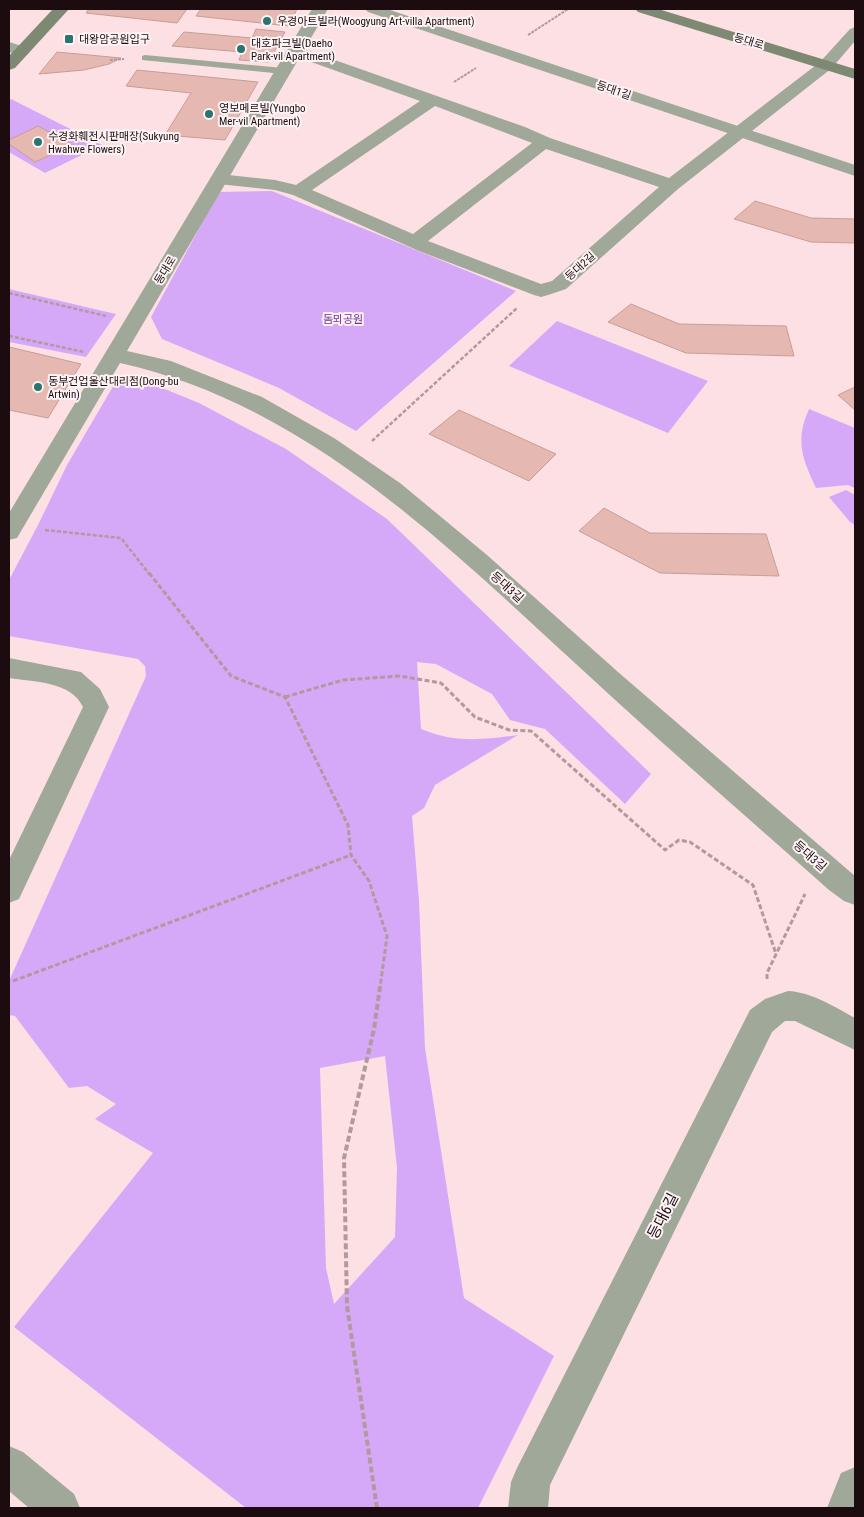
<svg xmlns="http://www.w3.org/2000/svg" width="864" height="1517" font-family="'Roboto Condensed','Noto Sans KR',sans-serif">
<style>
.green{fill:#d6a9f8;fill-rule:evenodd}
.building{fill:#e5b9b1;stroke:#c89d95}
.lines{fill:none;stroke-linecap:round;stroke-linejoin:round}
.path-far3{stroke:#b2999d;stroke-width:2;stroke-dasharray:3 1;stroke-linecap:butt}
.path-far2{stroke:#b2999d;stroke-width:2.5;stroke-dasharray:4 2;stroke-linecap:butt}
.path-far1{stroke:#b2999d;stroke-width:3;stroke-dasharray:5 2.5;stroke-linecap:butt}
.path{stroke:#b2999d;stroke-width:4;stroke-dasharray:6 3;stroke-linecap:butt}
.service{fill:#a0a899;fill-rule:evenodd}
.minor{fill:#a0a899;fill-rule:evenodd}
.tertiary{fill:#a0a899;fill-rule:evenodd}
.secondary{fill:#7d8972;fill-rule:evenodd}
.poi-dot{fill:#2b7470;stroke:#fdf3f4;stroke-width:2}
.labels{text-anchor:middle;stroke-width:4;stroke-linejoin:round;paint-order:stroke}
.far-poi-label{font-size:11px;fill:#1c0c0f;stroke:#fdf3f4;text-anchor:start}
.far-street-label{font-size:11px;fill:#1c0c0f;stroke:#fdf3f4}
.far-park-label{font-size:11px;fill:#713298;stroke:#fdf3f4}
.street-label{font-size:12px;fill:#1c0c0f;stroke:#fdf3f4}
.near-street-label{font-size:15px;fill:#1c0c0f;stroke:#fdf3f4}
</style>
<rect width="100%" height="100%" fill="#fde0e4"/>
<g class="green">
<polygon points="11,99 102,145 45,173 9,152 9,101"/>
<polygon points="272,191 516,291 356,431 279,388 162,339 151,317 219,192"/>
<polygon points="9,289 116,314 86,357 9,342"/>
<polygon points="557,321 708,381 668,433 509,366"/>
<path d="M133 376 199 403 286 449 387 519 651 774 625 804 545 729 510 720 492 694 436 664 417 662 421 729C454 743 483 740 518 735L435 785 424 808 412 816 419 901 425 1048 464 1298 554 1356 478 1508H246L14 1327 153 1153 95 1119 116 1104 87 1086 69 1088 15 1016 9 1015V981L146 676 145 666 138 659 9 636V580L39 523 67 465 115 383ZM385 1056 397 1168 395 1237 334 1304 326 1268 320 1068Z"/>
<path d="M809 409 855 428V488L848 485 816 488C802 458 795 440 809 409Z"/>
<polygon points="846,490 855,495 855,525 850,522 829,497"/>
</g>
<g class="building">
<polygon points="89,9 187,9 177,23 86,13"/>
<polygon points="201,9 297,9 289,26 196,16"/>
<polygon points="256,29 285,32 269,62 239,60 242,52 172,46 184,32 252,38"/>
<polygon points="57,52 121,58 109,64 84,70 39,74"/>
<polygon points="137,70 258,82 225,140 165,135 191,93 126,86"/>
<polygon points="38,126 73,145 35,162 9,144 9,140"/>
<polygon points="755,201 811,218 855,219 855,243 811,242 734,219"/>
<polygon points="631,304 679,324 786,326 794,356 686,353 608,322"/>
<polygon points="9,347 81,364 48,418 9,410"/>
<polygon points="855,387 855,410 838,395"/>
<polygon points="459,410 556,454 529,481 429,434"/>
<polygon points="604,508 650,533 766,534 779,576 660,573 579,531"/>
</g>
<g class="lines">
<g class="path-far3">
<polyline points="528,35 568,9"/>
<polyline points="110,60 124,59"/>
<polyline points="454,82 476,68"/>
</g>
<g class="path-far2">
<polyline points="9,293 106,316"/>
<polyline points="9,336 84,352"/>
<polyline points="372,441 517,308"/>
<polyline points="45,530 121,538 150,575"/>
</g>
<g class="path-far1">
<polyline points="149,573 231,676 285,697 348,825 351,855 369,881 387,936 380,988"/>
<polyline points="285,697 343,680 400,676 441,683 475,717 509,730 531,731 665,850 679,840 690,842 753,885 776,954"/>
<polyline points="767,979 767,973 805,894"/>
<polyline points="13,981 351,855"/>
</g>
<polyline class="path" points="377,1508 347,1306 344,1158 374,1029 380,987"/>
<polygon class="service" points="145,55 283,68 287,71 283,74 142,60 142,56"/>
<g class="minor">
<path d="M855 27V41L832 68 678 189 566 289 548 295 541 297 534 295 419 251 293 195 275 190 219 184 213 183 210 179 213 175 219 174 275 180 296 185 420 101 289 54 287 51 289 48 295 46 525 127 550 138 669 178 820 62 850 29ZM435 106 532 143 413 234 312 190ZM546 149 659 187 552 281 541 284 428 241Z"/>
<polygon points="9,42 28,48 30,51 28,54 22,56 9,52"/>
<path d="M9 658 81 672 100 689 109 707 19 899 9 903V860L83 707C71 681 33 682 9 678Z"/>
<path d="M788 991C811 992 835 1007 855 1018V1050L795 1021H785L772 1032 550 1485 548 1508H508L511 1482 517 1468 750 1010 765 999Z"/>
<polygon points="9,1446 23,1452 74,1494 80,1508 29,1508 9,1491"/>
<polygon points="855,1467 855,1508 827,1508 841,1473"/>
</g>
<g class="tertiary">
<path d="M312 9H328L127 351 171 361 262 397 334 438 400 483 487 555 618 672 855 876V905L844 901 829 890C748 818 667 748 588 675 450 549 309 405 120 363L17 538 9 540V513Z"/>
<polygon points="365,9 387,9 855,165 855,176 368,12"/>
</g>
<g class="secondary">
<polygon points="53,9 69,9 15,68 9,70 9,56"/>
<polygon points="635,9 658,9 855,69 855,79 638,12"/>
</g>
</g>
<g class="poi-dot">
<circle cx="267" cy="21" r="5"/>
<rect x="64" y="34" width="10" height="10" rx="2.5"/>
<circle cx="241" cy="49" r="5"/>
<circle cx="209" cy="114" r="5"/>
<circle cx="38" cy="142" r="5"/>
<circle cx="38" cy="387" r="5"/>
</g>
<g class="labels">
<g class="far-poi-label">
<text x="277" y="25">우경아트빌라(Woogyung Art-villa Apartment)</text>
<text x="79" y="43">대왕암공원입구</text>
<text x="251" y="47">대호파크빌(Daeho<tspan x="251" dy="13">Park-vil Apartment)</tspan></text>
<text x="219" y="112">영보메르빌(Yungbo<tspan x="219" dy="13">Mer-vil Apartment)</tspan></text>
<text x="48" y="140">수경화훼전시판매장(Sukyung<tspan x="48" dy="13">Hwahwe Flowers)</tspan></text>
<text x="48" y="385">동부건업울산대리점(Dong-bu<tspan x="48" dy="13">Artwin)</tspan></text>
</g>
<g class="far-street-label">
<text transform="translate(749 41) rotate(17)" y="4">등대로</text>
<text transform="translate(614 90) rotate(19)" y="4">등대1길</text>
<text transform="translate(580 266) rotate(-42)" y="4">등대2길</text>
<text transform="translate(165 270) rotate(-59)" y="4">등대로</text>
</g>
<g class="far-park-label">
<text x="343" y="323">돔뫼공원</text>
</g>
<g class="street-label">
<text transform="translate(507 587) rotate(42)" y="4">등대3길</text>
<text transform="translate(810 856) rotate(41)" y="4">등대3길</text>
</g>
<g class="near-street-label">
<text transform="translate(663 1216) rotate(-63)" y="5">등대6길</text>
</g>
</g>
<rect width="864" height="1517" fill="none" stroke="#1c0c0f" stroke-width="20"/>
</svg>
